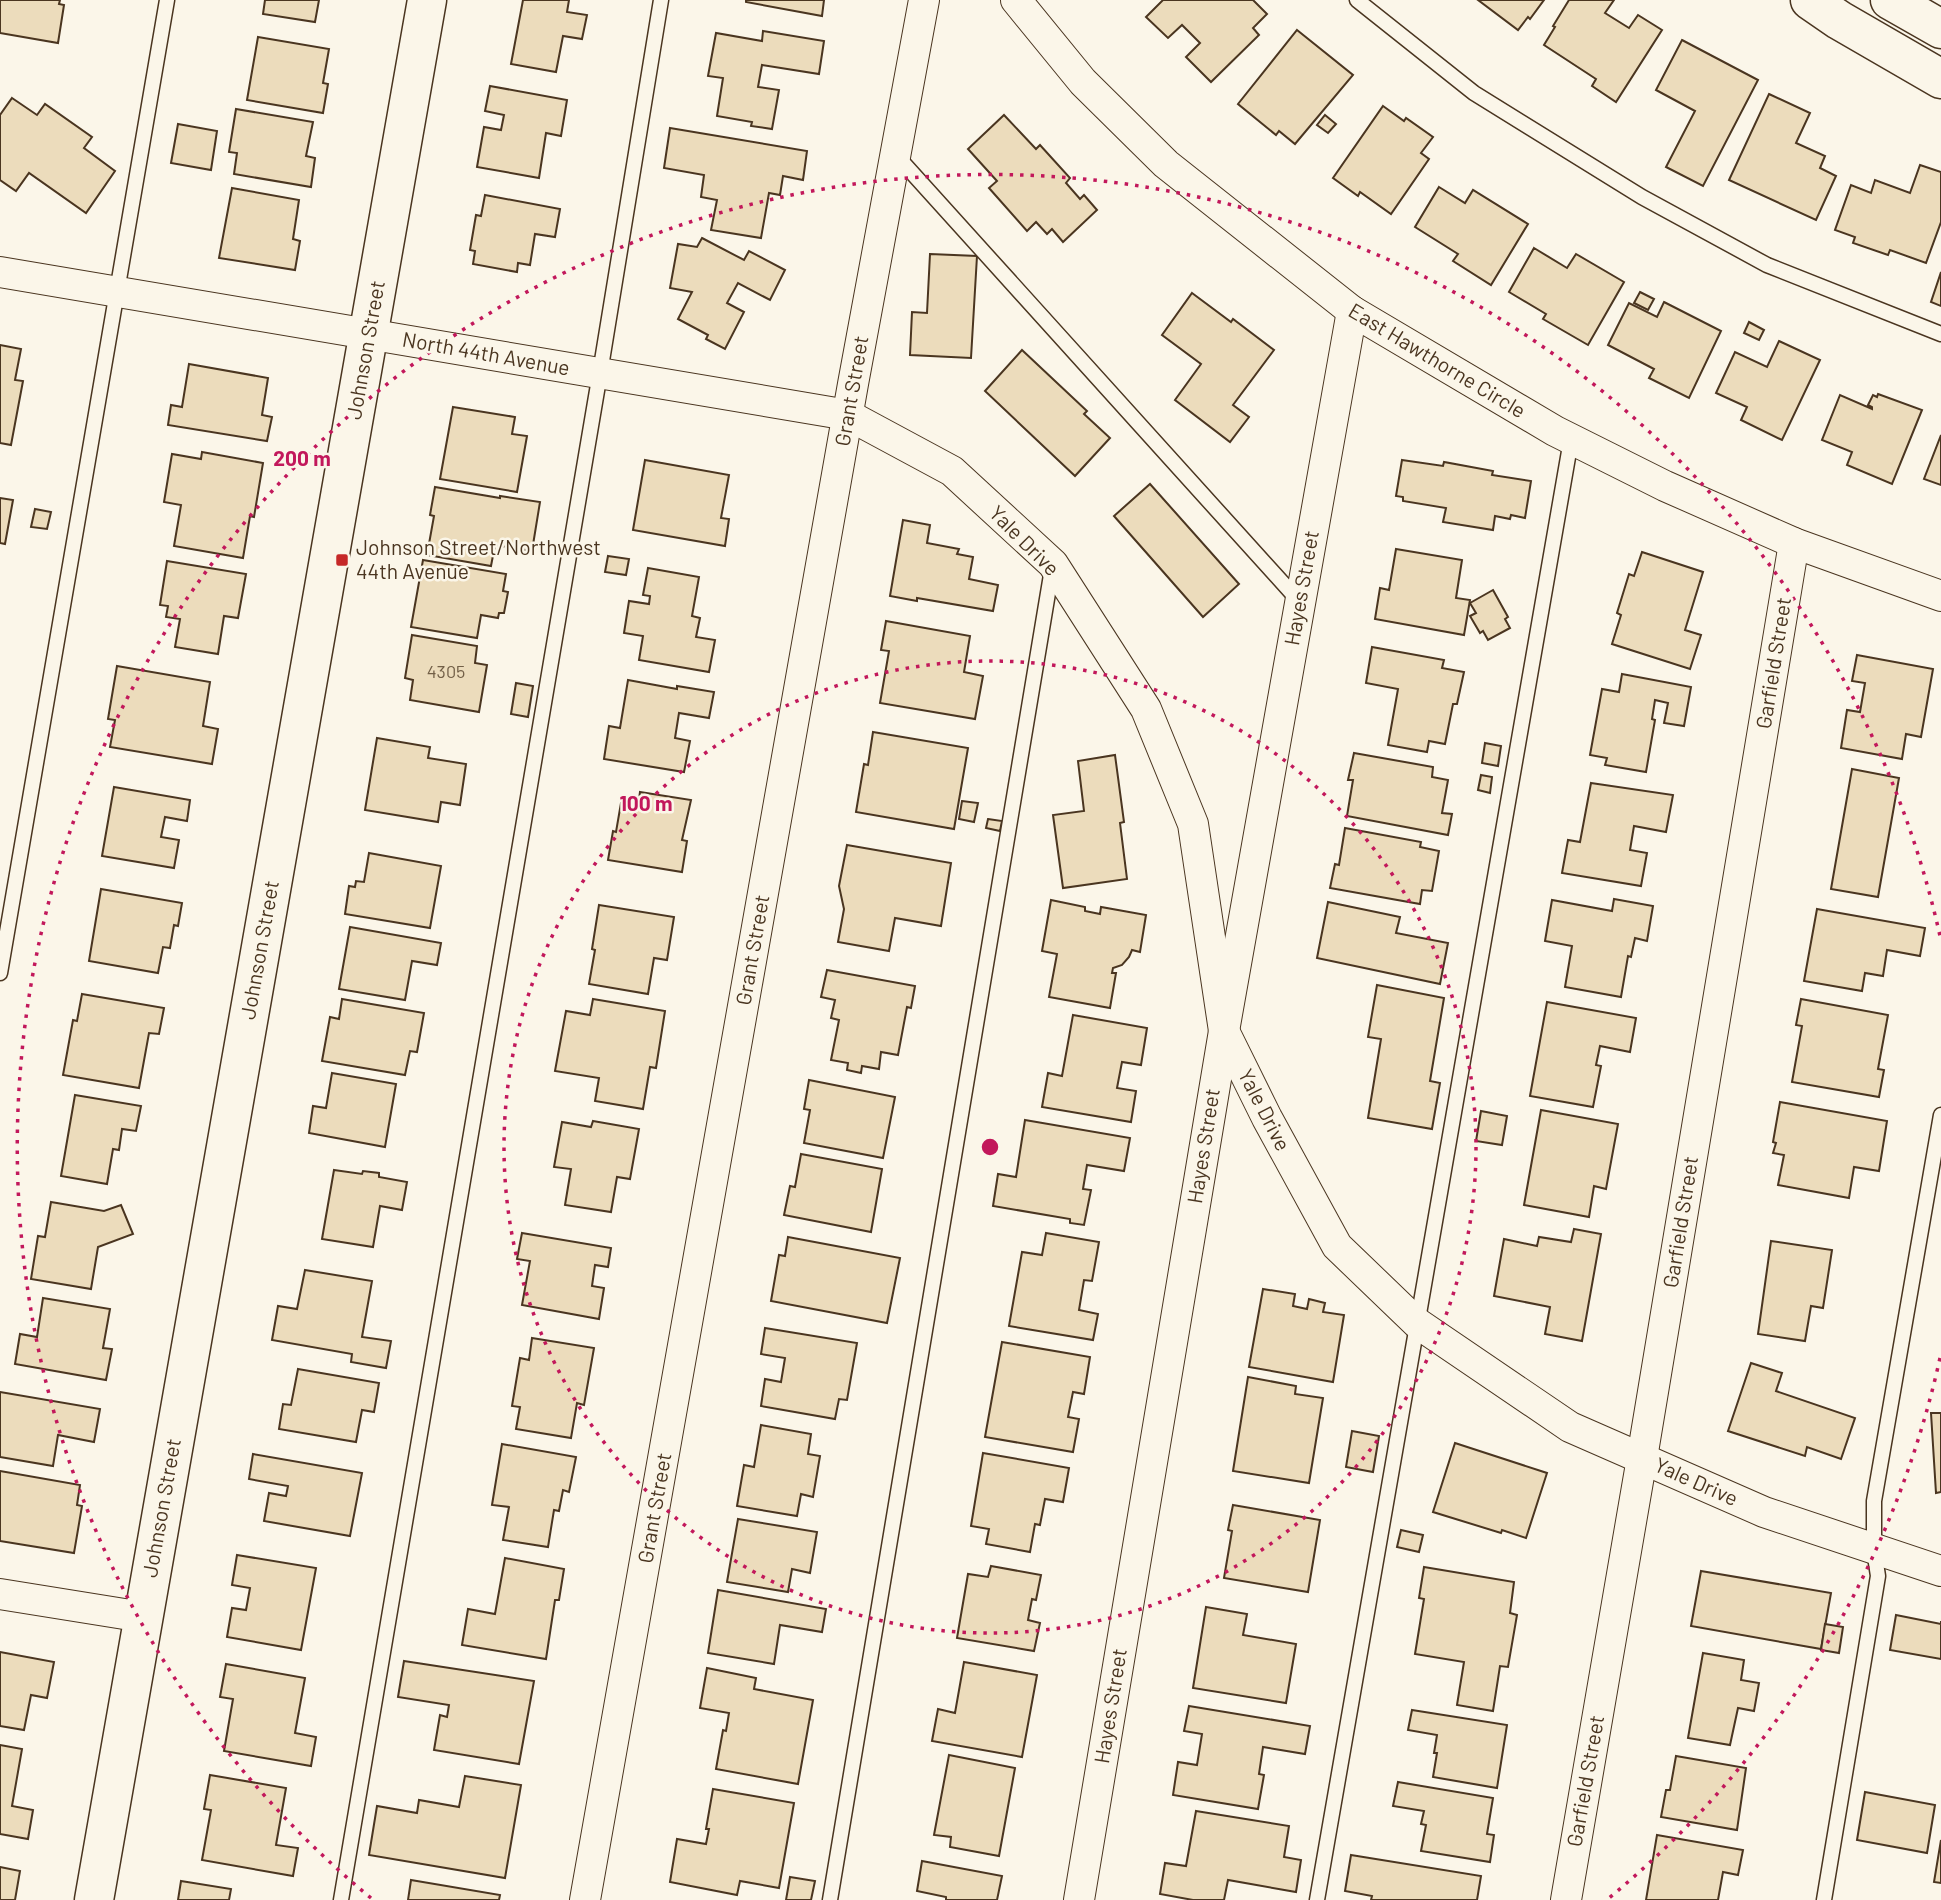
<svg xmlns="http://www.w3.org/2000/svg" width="1941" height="1900" font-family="Barlow,sans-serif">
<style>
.building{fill:#ecdcbc;stroke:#4a3520;stroke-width:2}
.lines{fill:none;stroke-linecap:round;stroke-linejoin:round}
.lane-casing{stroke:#4a3520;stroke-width:17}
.street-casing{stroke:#4a3520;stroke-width:32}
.secondary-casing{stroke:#4a3520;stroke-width:41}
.lane{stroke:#fbf6e9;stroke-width:14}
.street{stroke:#fbf6e9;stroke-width:30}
.secondary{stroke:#fbf6e9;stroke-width:38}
.ring{fill:none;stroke:#c2185b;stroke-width:3.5;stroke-dasharray:3.5 7}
.poi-dot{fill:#c62828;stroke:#fbf6e9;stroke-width:2.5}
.labels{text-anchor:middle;stroke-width:5;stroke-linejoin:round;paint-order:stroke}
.number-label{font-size:18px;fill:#725f47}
.street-label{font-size:21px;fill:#4a3520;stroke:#fbf6e9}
.poi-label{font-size:21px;fill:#4a3520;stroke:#fbf6e9;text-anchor:start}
.centre{fill:#c2185b;stroke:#fbf6e9;stroke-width:3.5}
.ring-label{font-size:21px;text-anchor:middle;font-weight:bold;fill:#c2185b;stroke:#fbf6e9;stroke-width:5;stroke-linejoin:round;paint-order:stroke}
</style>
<rect width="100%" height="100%" fill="#fbf6e9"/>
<g class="building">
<polygon points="0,0 60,0 59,4 64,5 58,43 0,33"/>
<polygon points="265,0 319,0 315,22 263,14"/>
<polygon points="523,0 569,0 567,12 587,15 582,39 563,36 556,72 511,64"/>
<polygon points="746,0 824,0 822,16 746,2"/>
<polygon points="1163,0 1253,0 1267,14 1253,28 1259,35 1211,82 1186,57 1200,43 1182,25 1168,38 1146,17"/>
<polygon points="1478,0 1544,0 1530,19 1528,17 1518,30"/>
<polygon points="1569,0 1614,0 1605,13 1629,28 1638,15 1662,30 1616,102 1592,86 1596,79 1544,45 1555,27 1553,26"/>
<polygon points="1297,30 1353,75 1295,144 1279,131 1276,135 1238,104"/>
<polygon points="763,31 824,41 819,74 762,65 758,87 779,90 772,129 751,126 752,122 717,116 723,78 708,76 716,33 762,41"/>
<polygon points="258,37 329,49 323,83 328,84 323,113 247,100"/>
<polygon points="1682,40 1758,80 1703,186 1666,167 1695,111 1656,90"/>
<polygon points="490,86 567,100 561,136 546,133 539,178 477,167 484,127 501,130 504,115 485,111"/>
<polygon points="1769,94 1810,113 1796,143 1825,156 1820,168 1836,176 1816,220 1729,180"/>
<polygon points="12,98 37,115 45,104 92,137 84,148 115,171 86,213 29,173 16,191 0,180 0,115"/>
<polygon points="1383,106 1404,121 1406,118 1433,137 1421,153 1429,159 1391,214 1360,192 1358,196 1333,178"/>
<polygon points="236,109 313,122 306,156 315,158 311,187 234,174 237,153 229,152"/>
<polygon points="1004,115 1036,149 1040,145 1070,178 1066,183 1080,199 1084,195 1097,210 1063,242 1052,229 1047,234 1036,222 1027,231 989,188 997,181 968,149"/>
<polygon points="1325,115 1336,124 1328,133 1317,125"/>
<polygon points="178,124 217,131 211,170 171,163"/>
<polygon points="670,128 807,151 803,180 783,176 780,195 769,193 761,238 711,230 717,200 701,197 704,175 664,168"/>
<polygon points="1920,165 1941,172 1941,222 1926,263 1890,250 1888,255 1853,243 1855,237 1835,230 1851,185 1871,193 1875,180 1910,193"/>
<polygon points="1439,187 1465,203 1473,190 1528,224 1491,285 1453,261 1458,254 1415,227"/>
<polygon points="232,188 299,200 293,239 300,241 295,270 219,258"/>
<polygon points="485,195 560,209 555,237 535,234 530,265 518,263 517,272 473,264 475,251 470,250 476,215 481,216"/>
<polygon points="702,238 744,260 749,251 785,270 770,300 738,283 727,303 744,312 725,349 706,339 708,335 678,319 692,292 670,288 678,244 697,247"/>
<polygon points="1534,248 1567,268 1576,254 1624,282 1588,345 1543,319 1546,314 1509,292"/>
<polygon points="930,254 977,256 971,358 910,355 912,312 927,313"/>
<polygon points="1941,272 1941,306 1931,302"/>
<polygon points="1640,292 1654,299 1648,310 1634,303"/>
<polygon points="1192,293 1231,322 1233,319 1274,350 1233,405 1249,417 1230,442 1175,400 1201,364 1162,335"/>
<polygon points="1664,302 1721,331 1689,398 1649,378 1654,369 1608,345 1629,303 1657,317"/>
<polygon points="1749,322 1764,330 1759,340 1744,333"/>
<polygon points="1779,341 1820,360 1782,440 1741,420 1747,407 1716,393 1735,352 1767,367"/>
<polygon points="0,345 21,349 15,380 23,381 11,445 0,443"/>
<polygon points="1022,350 1087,411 1084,414 1110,438 1075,476 985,391"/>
<polygon points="189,364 268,378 262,415 272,417 267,441 168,425 171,405 182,407"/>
<polygon points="1878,394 1922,410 1892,484 1847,465 1852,452 1822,440 1840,395 1872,409 1872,407 1868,405 1873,395 1877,397"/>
<polygon points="453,407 515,417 512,434 527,436 517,492 440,479"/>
<polygon points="1941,435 1941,485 1924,479"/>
<polygon points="202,452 263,463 254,517 250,516 243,558 174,546 181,505 164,502 172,454 201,459"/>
<polygon points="645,460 729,475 721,518 729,519 725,546 633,530"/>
<polygon points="1402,460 1443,466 1444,462 1493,471 1492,475 1531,481 1525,518 1511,515 1510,519 1495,516 1493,530 1443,522 1446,508 1403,501 1403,497 1396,496"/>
<polygon points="1150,484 1239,584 1203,617 1114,516"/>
<polygon points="435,487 500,498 500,496 540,502 532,551 495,545 491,566 427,555 434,516 430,515"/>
<polygon points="0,498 13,500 5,544 0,543"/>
<polygon points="35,509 51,512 47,529 31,527"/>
<polygon points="903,520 930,525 927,543 959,549 957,554 973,557 969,579 998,585 993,611 917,598 917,601 890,596"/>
<polygon points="1396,549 1462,560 1456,598 1470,600 1464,635 1375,619 1380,588 1389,590"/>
<polygon points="1642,552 1703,572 1685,630 1701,635 1690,669 1612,644 1621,615 1617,613 1629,574 1634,576"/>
<polygon points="608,556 629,559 626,575 605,572"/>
<polygon points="423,560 506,574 503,591 508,592 504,613 499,613 498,618 481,615 477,638 411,627"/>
<polygon points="167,561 246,574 238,618 224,616 218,654 175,647 180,619 166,617 168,606 160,605"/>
<polygon points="648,568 699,577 692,616 700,618 696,637 715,640 709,672 639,660 643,636 624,633 629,601 649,604 650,596 643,595"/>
<polygon points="1493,590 1508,617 1505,619 1510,628 1488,640 1483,631 1480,633 1470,616 1476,613 1470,603"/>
<polygon points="886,621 970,636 964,672 983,676 975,719 880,703 889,651 881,650"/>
<polygon points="412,635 477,646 475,663 487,665 479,712 410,700 413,680 405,678"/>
<polygon points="1372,647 1444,660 1442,668 1464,672 1457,704 1453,704 1445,744 1429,741 1427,752 1388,745 1398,689 1366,683"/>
<polygon points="1857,655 1933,669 1921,737 1906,734 1902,759 1841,748 1847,710 1860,712 1865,683 1852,681"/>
<polygon points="117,666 210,682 203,726 218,729 212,764 110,747 115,720 108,719"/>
<polygon points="1622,674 1691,687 1684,726 1664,723 1668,703 1655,700 1652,719 1655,720 1646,772 1605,765 1607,758 1590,755 1602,689 1619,692"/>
<polygon points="628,680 677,689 677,686 714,692 709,718 679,713 675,738 690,741 684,772 604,759 609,726 620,728"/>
<polygon points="516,683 533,686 528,717 511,714"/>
<polygon points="873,732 968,748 954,829 856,812 864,764 868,765"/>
<polygon points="377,738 430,747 428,758 466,764 460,805 441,802 438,822 365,810"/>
<polygon points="1485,743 1501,746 1498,766 1482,763"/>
<polygon points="1354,753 1433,767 1432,777 1448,780 1442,813 1452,814 1448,835 1347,816 1353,780 1348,780"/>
<polygon points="1115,755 1124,822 1120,823 1127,879 1063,888 1053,815 1084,811 1078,761"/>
<polygon points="1852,769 1899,778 1878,897 1831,889"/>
<polygon points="1481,775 1492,777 1490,793 1478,790"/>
<polygon points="1591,783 1673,795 1666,832 1634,826 1630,850 1647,853 1641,886 1562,873 1568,840 1580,842"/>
<polygon points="114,787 190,800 187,821 165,817 161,837 179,840 174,868 102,856"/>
<polygon points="640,792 691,800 682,840 687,841 682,872 608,860 613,831 616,832 621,803 638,806"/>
<polygon points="962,801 978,803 974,822 959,819"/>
<polygon points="988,819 1002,821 1000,831 986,828"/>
<polygon points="1345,828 1421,842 1420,847 1439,851 1432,891 1422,890 1420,904 1330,888 1335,864 1339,865"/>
<polygon points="847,845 951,863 941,926 895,918 889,951 838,942 844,909 839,886"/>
<polygon points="369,853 441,866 430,928 345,914 349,886 355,887 356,881 364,882"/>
<polygon points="101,889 182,903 178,926 174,925 170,948 163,947 158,973 89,961"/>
<polygon points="1614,899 1653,906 1647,941 1635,938 1631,957 1628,956 1621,997 1565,987 1572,946 1545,941 1552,900 1612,911"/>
<polygon points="1051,900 1085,907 1085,911 1100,914 1101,907 1146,915 1140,952 1132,950 1129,957 1122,965 1113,968 1112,973 1116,973 1110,1008 1049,997 1057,954 1042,951"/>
<polygon points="1328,902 1400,917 1396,933 1448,943 1440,984 1317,958"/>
<polygon points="599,905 674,917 667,960 654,958 648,994 589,984 595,950 592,949"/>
<polygon points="1817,909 1925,928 1920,956 1887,950 1883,976 1865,973 1862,991 1804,981"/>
<polygon points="350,927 441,943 437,965 412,961 405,1000 339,989"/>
<polygon points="827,970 915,986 911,1008 907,1007 898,1055 881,1052 879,1069 862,1066 861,1073 847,1070 848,1063 831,1060 839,1020 831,1018 835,1000 821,997"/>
<polygon points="1377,985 1444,998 1430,1081 1440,1083 1432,1129 1368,1118 1381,1039 1368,1037"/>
<polygon points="82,994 164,1008 159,1034 149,1033 139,1088 63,1075 73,1020 77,1021"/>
<polygon points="342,999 424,1013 417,1052 410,1051 405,1075 322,1061 330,1017 339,1019"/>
<polygon points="593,999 665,1011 656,1068 650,1067 643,1109 595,1101 599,1078 555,1071 566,1011 590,1015"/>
<polygon points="1801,999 1888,1015 1878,1069 1884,1070 1879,1097 1792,1082 1802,1026 1796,1025"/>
<polygon points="1547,1002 1636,1018 1630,1052 1600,1046 1596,1065 1601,1066 1593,1107 1530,1096"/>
<polygon points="1073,1015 1147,1028 1141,1065 1122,1062 1117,1088 1136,1091 1131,1122 1042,1107 1048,1073 1062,1076"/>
<polygon points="332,1073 396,1084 385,1147 309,1133 313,1106 326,1108"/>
<polygon points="809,1080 895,1097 883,1158 804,1143 810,1110 804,1109"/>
<polygon points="75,1095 141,1106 136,1131 122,1129 119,1150 113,1149 107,1184 61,1176"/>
<polygon points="1780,1102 1887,1121 1879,1171 1854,1167 1849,1198 1778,1185 1784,1155 1773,1153 1776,1143 1773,1142"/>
<polygon points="1541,1110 1618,1124 1606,1189 1594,1186 1589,1217 1524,1205"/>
<polygon points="1481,1111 1507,1116 1502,1145 1476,1141"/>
<polygon points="1025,1120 1130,1138 1124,1171 1087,1165 1083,1189 1091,1190 1084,1225 1070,1223 1070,1219 993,1206 998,1174 1016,1177"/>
<polygon points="593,1121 639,1129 630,1179 617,1177 611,1212 565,1205 571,1169 554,1167 562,1122 591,1127"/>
<polygon points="801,1154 882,1169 871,1232 784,1215 790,1186 795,1187"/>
<polygon points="334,1170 362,1174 363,1171 379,1173 379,1177 407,1182 402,1210 380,1206 373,1247 322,1239"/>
<polygon points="51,1202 104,1211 121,1205 133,1234 98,1247 91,1289 31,1279 38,1236 45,1237"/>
<polygon points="1574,1229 1601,1234 1582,1341 1545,1334 1550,1307 1494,1296 1504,1239 1537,1246 1539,1237 1571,1242"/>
<polygon points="522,1233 611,1248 608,1267 595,1265 592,1286 604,1288 599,1319 522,1305 530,1261 517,1259"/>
<polygon points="1046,1233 1099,1242 1092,1281 1084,1280 1079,1310 1098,1314 1093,1340 1009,1326 1022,1252 1042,1255"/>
<polygon points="788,1237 900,1258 887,1323 771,1301 779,1255 785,1256"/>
<polygon points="1771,1241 1832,1250 1823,1308 1811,1306 1805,1341 1758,1334"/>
<polygon points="305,1270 372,1281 362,1337 391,1341 386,1368 351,1362 352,1354 272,1340 278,1306 297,1309"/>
<polygon points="1263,1289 1295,1294 1293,1306 1307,1309 1309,1299 1325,1303 1323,1312 1344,1315 1333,1382 1249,1367"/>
<polygon points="43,1298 110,1309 103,1348 112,1349 106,1380 15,1364 20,1334 37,1337"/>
<polygon points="765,1328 857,1343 847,1400 839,1399 835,1419 761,1406 765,1379 781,1382 785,1358 761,1354"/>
<polygon points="532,1338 594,1348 584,1405 577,1403 571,1438 516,1429 520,1407 512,1406 520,1358 529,1360"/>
<polygon points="1002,1342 1090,1357 1084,1394 1073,1392 1068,1417 1079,1419 1073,1452 985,1437"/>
<polygon points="1751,1363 1782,1373 1776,1391 1855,1418 1841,1459 1807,1447 1805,1456 1728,1431"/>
<polygon points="298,1369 379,1383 374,1412 362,1410 356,1442 279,1429 283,1404 291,1405"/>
<polygon points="1248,1377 1296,1386 1295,1394 1323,1398 1309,1483 1233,1471"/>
<polygon points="0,1392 100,1409 94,1442 58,1435 53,1466 0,1457"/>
<polygon points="1931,1413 1941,1413 1941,1492 1936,1493"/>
<polygon points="761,1425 811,1434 808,1454 820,1456 813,1497 801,1494 797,1516 737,1506 744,1465 754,1467"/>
<polygon points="1352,1431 1379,1436 1373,1472 1346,1467"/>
<polygon points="1455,1443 1547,1473 1526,1538 1502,1530 1501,1533 1433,1512"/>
<polygon points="502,1444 576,1457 569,1492 563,1490 559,1511 554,1510 548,1547 503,1540 509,1507 492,1505"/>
<polygon points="983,1453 1069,1468 1063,1502 1045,1499 1040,1525 1035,1524 1030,1552 986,1544 989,1529 971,1526"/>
<polygon points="253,1454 362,1473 350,1536 264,1521 269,1493 286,1496 288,1486 249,1479"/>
<polygon points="0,1471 80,1485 77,1505 82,1506 74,1553 0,1541"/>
<polygon points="1233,1505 1320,1520 1308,1592 1224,1578 1232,1531 1228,1530"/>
<polygon points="738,1519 817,1532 810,1573 792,1569 788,1592 727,1582"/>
<polygon points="1401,1530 1423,1535 1419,1552 1397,1547"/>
<polygon points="237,1555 316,1568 301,1650 227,1637 232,1608 246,1610 250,1588 232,1585"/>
<polygon points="505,1558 564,1569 559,1600 555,1600 546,1659 462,1645 468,1609 495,1614"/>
<polygon points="991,1566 1041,1575 1036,1600 1032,1599 1028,1620 1040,1623 1034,1651 957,1638 968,1574 988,1577"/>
<polygon points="1424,1567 1514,1582 1510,1613 1517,1615 1508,1667 1500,1666 1493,1711 1457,1705 1464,1662 1415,1654 1424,1599 1419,1598"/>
<polygon points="1701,1571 1831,1593 1821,1649 1691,1626"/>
<polygon points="718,1590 826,1609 822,1632 780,1625 774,1664 708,1653"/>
<polygon points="1206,1607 1247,1614 1243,1635 1296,1644 1286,1703 1193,1688"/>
<polygon points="1896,1615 1941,1624 1941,1621 1941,1659 1890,1650"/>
<polygon points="1825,1624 1843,1627 1839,1653 1821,1650"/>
<polygon points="0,1652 54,1662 47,1698 31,1695 24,1730 0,1726"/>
<polygon points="1703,1653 1744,1660 1741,1680 1759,1683 1754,1711 1738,1708 1730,1745 1688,1738"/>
<polygon points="404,1661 534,1681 519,1764 434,1750 440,1715 447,1717 449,1705 398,1697"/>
<polygon points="964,1662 1037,1675 1022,1757 932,1741 938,1709 955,1713"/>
<polygon points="226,1664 305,1678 295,1733 316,1737 311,1766 224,1751 233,1699 220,1697"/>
<polygon points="707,1668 756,1678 754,1689 813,1700 798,1784 716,1769 723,1730 726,1731 729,1713 700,1708"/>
<polygon points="1189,1706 1310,1726 1305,1754 1263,1747 1259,1774 1264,1775 1258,1809 1173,1795 1178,1762 1197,1765 1202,1734 1184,1731"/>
<polygon points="1412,1710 1507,1725 1497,1788 1433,1777 1437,1753 1434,1753 1437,1735 1408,1730"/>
<polygon points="0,1745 22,1749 12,1806 33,1810 28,1839 0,1834"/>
<polygon points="949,1755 1015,1768 999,1856 950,1847 951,1837 934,1835"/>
<polygon points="1676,1756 1746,1768 1737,1830 1661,1817 1666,1790 1670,1790"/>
<polygon points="210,1775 286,1788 276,1845 298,1848 293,1876 202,1860 211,1810 204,1809"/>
<polygon points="465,1776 521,1785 505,1878 369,1855 377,1806 417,1813 419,1800 459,1807"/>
<polygon points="1398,1782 1493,1798 1487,1834 1494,1835 1490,1862 1421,1851 1426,1825 1421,1824 1424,1811 1393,1806"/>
<polygon points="713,1789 794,1803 779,1888 740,1881 737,1895 670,1882 677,1839 706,1844 709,1829 706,1829"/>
<polygon points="1865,1792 1935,1805 1927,1853 1857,1840"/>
<polygon points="1196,1811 1289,1826 1284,1857 1301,1860 1296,1892 1228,1880 1224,1900 1193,1900 1160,1894 1165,1863 1186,1866"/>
<polygon points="1657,1835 1743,1850 1738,1875 1723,1872 1718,1900 1646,1900"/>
<polygon points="1941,1840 1941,1883 1934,1882"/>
<polygon points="1351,1855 1481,1876 1477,1900 1371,1900 1372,1896 1345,1891"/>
<polygon points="922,1861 1002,1876 997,1900 946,1900 946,1897 917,1891"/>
<polygon points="0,1867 20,1871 15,1900 0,1900"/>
<polygon points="790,1877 815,1881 811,1900 786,1900"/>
<polygon points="411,1880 500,1895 499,1900 408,1900"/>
<polygon points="181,1881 231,1889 229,1900 178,1900"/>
</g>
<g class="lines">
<g class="lane-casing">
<g id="lane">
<polyline points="1357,0 1474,93 1642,197 1767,265 1941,334"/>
<polyline points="896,155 1299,601"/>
<polyline points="0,973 167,0"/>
<polyline points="341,1900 600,373 661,0"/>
<polyline points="830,1900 1052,569"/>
<polyline points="1317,1900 1571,440"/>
<polyline points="1824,1900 1878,1576 1874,1550 1874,1501 1941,1115"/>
</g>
</g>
<g class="street-casing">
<g id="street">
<polyline points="1016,0 1083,82 1166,164 1352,311 1555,431 1665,486 1794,543 1941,596"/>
<polyline points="0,272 848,415 952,471 1053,564 1146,709 1193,824 1224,1031 1267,1118 1337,1246 1417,1323 1570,1427 1764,1512 1941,1571"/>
<polyline points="0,1594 143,1617"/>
<polyline points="585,1900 853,384 924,0"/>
<polyline points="1079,1900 1224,1031 1352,311"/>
<polyline points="1566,1900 1642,1458 1794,543"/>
</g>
</g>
<g class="secondary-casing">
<g id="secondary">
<polyline points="1810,0 1839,20 1941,79"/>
<polyline points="1890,0 1941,29"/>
<polyline points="94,1900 427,0"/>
</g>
</g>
<use href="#lane" class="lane"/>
<use href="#street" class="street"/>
<use href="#secondary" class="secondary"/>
</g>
<g class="ring">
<circle cx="990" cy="1147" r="486"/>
<path d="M1940 1358A973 973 0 0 1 1609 1898M371 1898A973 973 0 1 1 1940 936"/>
</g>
<rect class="poi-dot" x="335" y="553" width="14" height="14" rx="3.5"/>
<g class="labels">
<g class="number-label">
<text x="446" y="678">4305</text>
</g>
<g class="street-label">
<text transform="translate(366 350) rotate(-80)" y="7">Johnson Street</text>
<text transform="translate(486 354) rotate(10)" y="7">North 44th Avenue</text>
<text transform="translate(1437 361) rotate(31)" y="7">East Hawthorne Circle</text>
<text transform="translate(852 391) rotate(-80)" y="7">Grant Street</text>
<text transform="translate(1024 541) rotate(45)" y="7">Yale Drive</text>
<text transform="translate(1302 588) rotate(-80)" y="7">Hayes Street</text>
<text transform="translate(1774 663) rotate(-81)" y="7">Garfield Street</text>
<text transform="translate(260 950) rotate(-80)" y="7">Johnson Street</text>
<text transform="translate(753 950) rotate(-80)" y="7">Grant Street</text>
<text transform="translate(1264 1110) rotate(63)" y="7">Yale Drive</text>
<text transform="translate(1204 1146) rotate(-81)" y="7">Hayes Street</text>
<text transform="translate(1681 1222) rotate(-81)" y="7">Garfield Street</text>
<text transform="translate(1696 1482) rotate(24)" y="7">Yale Drive</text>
<text transform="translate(162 1508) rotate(-80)" y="7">Johnson Street</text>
<text transform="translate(655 1508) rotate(-80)" y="7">Grant Street</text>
<text transform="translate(1111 1706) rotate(-81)" y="7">Hayes Street</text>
<text transform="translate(1586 1781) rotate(-80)" y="7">Garfield Street</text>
</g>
<g class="poi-label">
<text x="356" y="555">Johnson Street/Northwest<tspan x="356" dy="24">44th Avenue</tspan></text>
</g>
</g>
<circle cx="990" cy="1147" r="10" class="centre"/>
<g class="ring-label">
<text x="302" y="466">200 m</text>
<text x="646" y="811">100 m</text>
</g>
</svg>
